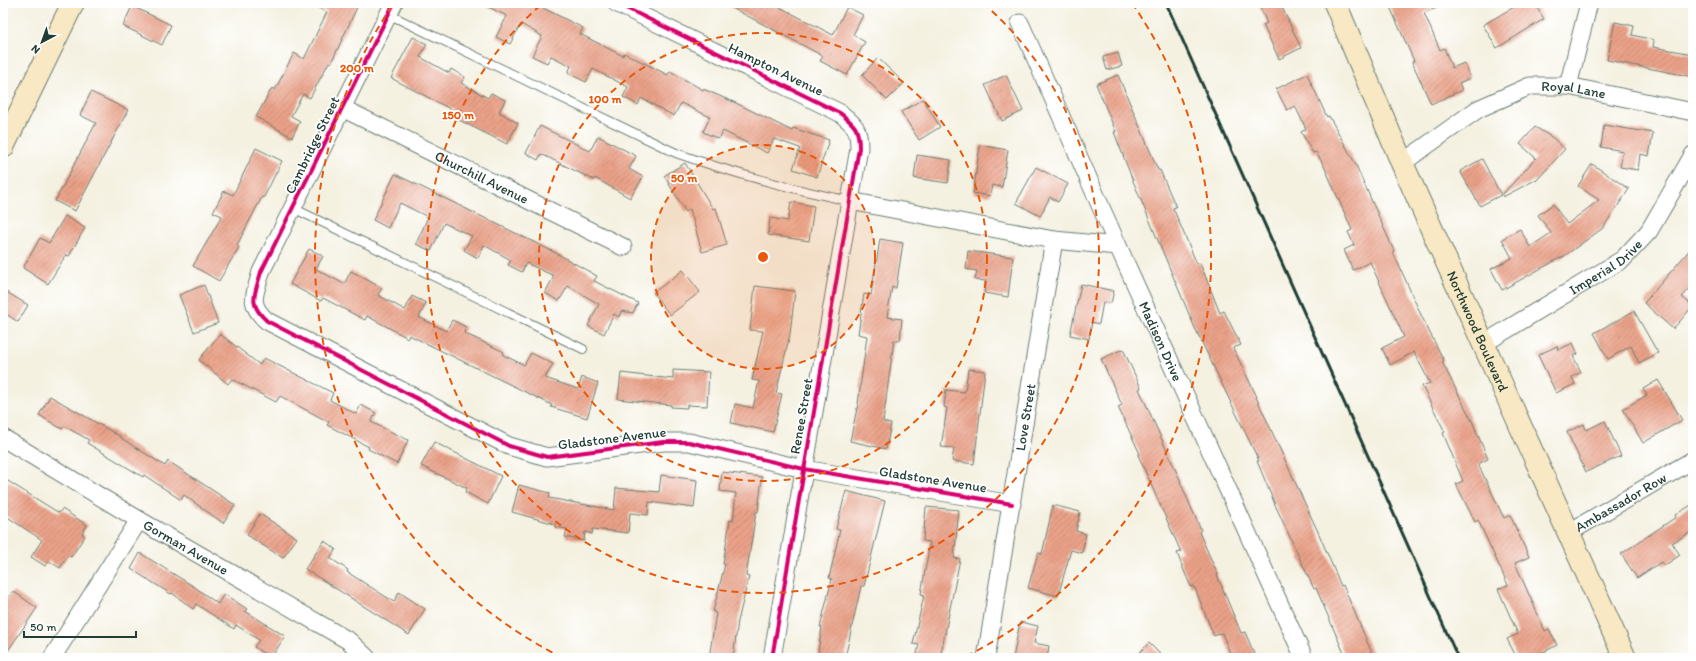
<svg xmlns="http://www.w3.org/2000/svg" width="1696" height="661" font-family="Itim,sans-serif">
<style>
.building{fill:url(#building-hatch)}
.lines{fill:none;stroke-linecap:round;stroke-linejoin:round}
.lane-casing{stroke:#6a7c71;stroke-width:10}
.street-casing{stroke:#6a7c71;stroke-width:19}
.secondary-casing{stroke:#6a7c71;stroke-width:24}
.lane{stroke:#fff;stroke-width:8}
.street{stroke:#fff;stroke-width:17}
.secondary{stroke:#f8e8c3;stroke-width:22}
.rail{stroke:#1f3d34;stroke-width:3}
.cycleway-casing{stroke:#fff;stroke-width:6}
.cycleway{stroke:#d6006c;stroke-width:4}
.ring{fill:none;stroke:#e8590c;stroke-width:2;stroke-dasharray:7 5}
.labels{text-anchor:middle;stroke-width:3.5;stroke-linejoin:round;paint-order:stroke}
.street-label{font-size:14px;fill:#1f3d34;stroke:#fff}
.centre{fill:#e8590c;stroke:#fff;stroke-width:2}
.ring-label{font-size:12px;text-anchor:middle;font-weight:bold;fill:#e8590c;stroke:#fff;stroke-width:3.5;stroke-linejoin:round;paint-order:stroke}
</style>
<defs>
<pattern id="building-hatch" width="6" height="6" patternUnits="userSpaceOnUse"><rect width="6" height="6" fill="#eba289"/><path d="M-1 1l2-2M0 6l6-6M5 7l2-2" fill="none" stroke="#be8571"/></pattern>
</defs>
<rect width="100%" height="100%" fill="#fff"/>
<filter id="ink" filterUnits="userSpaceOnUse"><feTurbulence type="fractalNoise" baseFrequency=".025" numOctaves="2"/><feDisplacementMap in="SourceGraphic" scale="8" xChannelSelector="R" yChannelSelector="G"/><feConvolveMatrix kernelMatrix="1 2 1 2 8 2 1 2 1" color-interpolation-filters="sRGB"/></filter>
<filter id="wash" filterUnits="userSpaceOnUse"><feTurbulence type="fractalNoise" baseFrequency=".012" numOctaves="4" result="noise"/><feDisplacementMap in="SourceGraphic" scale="16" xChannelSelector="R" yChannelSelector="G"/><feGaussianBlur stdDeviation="0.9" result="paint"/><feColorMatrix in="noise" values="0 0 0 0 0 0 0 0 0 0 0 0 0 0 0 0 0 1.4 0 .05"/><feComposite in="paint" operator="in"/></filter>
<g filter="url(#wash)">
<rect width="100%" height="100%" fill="#f4f1e1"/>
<g id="blocks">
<g class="building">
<polygon points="307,3 359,3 331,63 329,62 310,98 303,94 291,116 300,121 292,137 256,117 272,88 275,90 294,53 304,59 327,12"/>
<polygon points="480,3 533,3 583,28 580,34 623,56 624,53 668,75 670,71 703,90 703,89 736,103 792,131 793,128 829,140 817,177 793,169 800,148 774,139 767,153 723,131 719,139 703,132 710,117 681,103 674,116 641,98 638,105 623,97 628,87 593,69 586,82 568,73 571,66 551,56 547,63 532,56 542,36 521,24 510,44 496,37 507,16"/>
<polygon points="723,3 772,3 833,35 847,7 863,15 853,35 865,42 847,75 820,61 823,56"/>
<polygon points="1258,3 1280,3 1301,48 1279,59 1263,25 1267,23"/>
<polygon points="1398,3 1448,3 1424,13 1440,50 1444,48 1452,68 1464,63 1470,78 1459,83 1462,90 1431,104 1412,62 1414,61 1390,7"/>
<polygon points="1521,3 1534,3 1544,19 1497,48 1483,25"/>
<polygon points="132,6 171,25 162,45 123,26"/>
<polygon points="1615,22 1634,26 1632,35 1654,40 1653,47 1693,54 1693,77 1607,60"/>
<polygon points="413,37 427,44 420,57 449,73 451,69 465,77 461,83 488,98 491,93 505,100 499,112 518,123 507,144 453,117 456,112 391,78"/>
<polygon points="1118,53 1122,66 1107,70 1103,57"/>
<polygon points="878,58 904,83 887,100 862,75"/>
<polygon points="1307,74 1327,117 1329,116 1355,163 1394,251 1393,252 1422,317 1444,361 1442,362 1472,421 1488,459 1478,464 1504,518 1510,515 1529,557 1515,563 1545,631 1549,629 1557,645 1542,653 1545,658 1517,658 1507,639 1518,634 1498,589 1508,585 1478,520 1475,522 1456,484 1463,481 1443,433 1445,432 1422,386 1430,383 1414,352 1390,365 1382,348 1404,337 1370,262 1353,270 1344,250 1354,245 1348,232 1352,230 1324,166 1316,152 1313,153 1301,132 1306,129 1295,106 1287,110 1276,89"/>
<polygon points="1006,75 1023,111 1002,121 985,85"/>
<polygon points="1118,75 1158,170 1160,170 1176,207 1173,208 1197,264 1200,263 1220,313 1224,311 1241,345 1233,348 1257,397 1256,397 1319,534 1341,586 1343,585 1374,658 1346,658 1316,588 1314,589 1276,507 1257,461 1259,461 1194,326 1133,181 1114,132 1116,132 1096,84"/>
<polygon points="91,92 128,110 75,211 55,201 96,123 80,115"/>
<polygon points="923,99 940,127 919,140 901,112"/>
<polygon points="1604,125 1653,133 1649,156 1640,154 1638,170 1620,167 1623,151 1601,147"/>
<polygon points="540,126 590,151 598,136 636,156 629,169 643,177 630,198 595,178 594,180 541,154 538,160 526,153"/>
<polygon points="1535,127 1553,138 1565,149 1536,181 1535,180 1503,197 1502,195 1536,158 1520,144"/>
<polygon points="980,145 1008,150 1002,187 992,185 990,196 973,193"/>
<polygon points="256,148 282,161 264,197 262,197 237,245 239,247 219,281 193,266 222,216 213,212 224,191 233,195"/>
<polygon points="917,155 951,160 948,183 914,178"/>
<polygon points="1482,159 1501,195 1480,206 1460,171"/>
<polygon points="685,163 713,209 716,208 727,245 702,252 690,209 686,212 664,176"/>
<polygon points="1592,164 1629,189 1603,228 1560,259 1560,258 1502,290 1491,269 1512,258 1502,239 1520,229 1530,247 1551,233 1538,215 1553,204 1567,224 1599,200 1578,186"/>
<polygon points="1036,167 1068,184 1058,202 1050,197 1040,216 1016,203"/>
<polygon points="395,174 556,253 597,276 594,281 638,303 633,313 621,311 619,317 614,314 604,334 588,326 599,304 568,286 559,301 545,293 554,276 526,263 522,272 508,265 511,260 484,245 478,258 464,250 472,236 444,223 431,251 416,244 428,217 400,203 388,228 373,220"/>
<polygon points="791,202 814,206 809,241 768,235 770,218 788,221"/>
<polygon points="65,216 85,228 69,256 66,255 48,284 23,268 40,238 49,243"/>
<polygon points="880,239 903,243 896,288 892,287 887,317 902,319 900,341 894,340 883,422 891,424 886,449 850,441 858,404 867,336 858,334 864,294 871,295"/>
<polygon points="1693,246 1693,285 1682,297 1693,306 1673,329 1644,303"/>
<polygon points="309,249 323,256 316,269 344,284 351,271 382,288 378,295 405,310 412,296 426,303 419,317 446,331 452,320 466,327 464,333 504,352 503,355 524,365 531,353 553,364 545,378 578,389 582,377 598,383 587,418 551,407 552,405 409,335 408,338 367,316 365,320 323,298 321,301 290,284"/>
<polygon points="968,251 1013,257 1008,297 984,293 986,281 975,280 977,271 966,269"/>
<polygon points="683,270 700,292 670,315 653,293"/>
<polygon points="1081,284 1114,291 1111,303 1103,302 1099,324 1092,322 1089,339 1070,335"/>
<polygon points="204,285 218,323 194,332 179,295"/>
<polygon points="755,286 795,291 790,334 776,393 782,394 773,432 731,423 735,404 753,408 759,381 752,380 763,331 750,330"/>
<polygon points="3,290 28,305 18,322 3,312"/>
<polygon points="1634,311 1658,353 1639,363 1631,346 1608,359 1594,333"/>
<polygon points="220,334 260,365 264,358 333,393 330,400 356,414 361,405 376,413 371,422 408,440 397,464 368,449 369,447 327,425 329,422 280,396 276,402 232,379 228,384 199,360"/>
<polygon points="1573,343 1578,354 1573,356 1581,372 1572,377 1575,384 1556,393 1538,355 1557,346 1558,350"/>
<polygon points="1123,349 1141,388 1139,389 1181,482 1180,482 1201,530 1199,532 1218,575 1217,575 1241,633 1245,632 1256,658 1232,658 1222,633 1214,636 1194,586 1191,587 1184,571 1177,553 1181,552 1138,455 1140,454 1118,407 1122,405 1101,359"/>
<polygon points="968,369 985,371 974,464 952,461 954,448 941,447 947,408 944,407 946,390 965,392"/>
<polygon points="673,370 709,372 707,406 687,405 687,408 671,407 671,405 618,399 621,373 673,379"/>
<polygon points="1658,380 1682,420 1643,443 1623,409 1647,395 1643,389"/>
<polygon points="50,396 121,437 121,438 165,466 168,461 235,505 223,523 184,495 181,500 144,475 143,477 87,443 89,440 64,426 62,429 39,415"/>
<polygon points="1605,421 1621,456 1586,472 1567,432 1584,424 1586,430"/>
<polygon points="434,442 501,476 488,504 465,492 467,488 421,466"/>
<polygon points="722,472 762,477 758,512 756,512 746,576 749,577 738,621 733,658 709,658 716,613 713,612 725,564 723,564 730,520 733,521 736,493 720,491"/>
<polygon points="661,475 697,480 694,508 649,502 648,515 630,513 628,533 593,529 592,534 585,532 584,541 565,537 567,529 555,527 555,524 512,512 519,485 550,493 549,498 614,510 616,488 659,492"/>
<polygon points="3,478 59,513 62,509 87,525 82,534 85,536 71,557 68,555 60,568 49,561 45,566 31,557 42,540 3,514"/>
<polygon points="846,491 885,501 864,586 861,586 845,658 817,658 822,627 820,627 832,579 829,578 840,530 836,529"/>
<polygon points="1693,504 1693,531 1672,543 1680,555 1664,566 1661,562 1637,578 1621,554 1676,517 1675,515"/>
<polygon points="1053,505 1080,512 1076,531 1086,534 1082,553 1071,550 1058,596 1028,588 1038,553 1042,554"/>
<polygon points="926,507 959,510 954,558 960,559 940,658 916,658 919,645 913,644 924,595 921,594 930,542 923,541"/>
<polygon points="260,514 297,538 283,558 247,535"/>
<polygon points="324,541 336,549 330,558 348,570 347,572 394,602 399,592 425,609 409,635 305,569"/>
<polygon points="140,553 196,588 218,604 224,594 247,609 245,611 285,636 271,658 254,647 259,640 236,625 234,629 196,604 193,609 172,593 171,594 131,569"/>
<polygon points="13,591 37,608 3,658 3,605"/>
<polygon points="1020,622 1038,626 1034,643 1049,646 1047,658 1013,658"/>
<polygon points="1149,643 1164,658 1134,658"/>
</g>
</g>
</g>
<g filter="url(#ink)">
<use href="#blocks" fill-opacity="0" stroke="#6a7c71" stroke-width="1"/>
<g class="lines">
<g class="lane-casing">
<g id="lane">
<path d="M388 14 676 153C732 173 791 189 850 201"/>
<polyline points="293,208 583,349"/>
</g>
</g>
<g class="street-casing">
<g id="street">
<path d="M394 3 261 272C255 295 247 303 267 321L509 446 547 457 663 442H689L804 469 1012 504"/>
<path d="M616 3 840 113C855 125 859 128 859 148L772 658"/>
<path id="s1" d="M1020 23 1118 246 1304 658"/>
<polyline points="1568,86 1589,3"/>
<path id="s2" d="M342 108 623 247"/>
<path id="s3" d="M1402 163 1478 109 1530 86H1568L1693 112"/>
<polyline points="850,201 1054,240 1118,246"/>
<path id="s4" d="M1483 344 1623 259 1649 231 1693 155"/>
<path id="s5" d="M3 438 139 520 349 641 367 658"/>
<path id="s6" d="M1568 533 1693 460"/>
<polyline points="52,658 139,520"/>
<path id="s7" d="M986 658 1054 240"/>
</g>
</g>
<g class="secondary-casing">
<g id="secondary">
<path id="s8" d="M1335 3 1402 163 1625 658"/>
<polyline points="3,147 73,3"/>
</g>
</g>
<use href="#lane" class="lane"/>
<use href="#street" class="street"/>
<use href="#secondary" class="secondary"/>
<polyline class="rail" points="1166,3 1458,658"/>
<g class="cycleway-casing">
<g id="cycleway">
<path d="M394 3 261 272C255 295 247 303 267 321L509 446 547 457 663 442H689L804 469 1012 504"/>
<path d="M616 3 840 113C855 125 859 128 859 148L772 658"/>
</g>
</g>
<use href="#cycleway" class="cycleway"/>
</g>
</g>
<circle cx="763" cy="257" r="112" fill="#e8590c" fill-opacity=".12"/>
<g class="ring">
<circle cx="763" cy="257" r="112"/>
<circle cx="763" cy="257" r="224"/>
<path d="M983 3A336 336 0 1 1 543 3"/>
<path d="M563 658A448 448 0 0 1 394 3M1132 3A448 448 0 0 1 963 658"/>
</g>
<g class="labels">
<g class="street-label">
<text transform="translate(776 69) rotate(26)" y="5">Hampton Avenue</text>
<text dy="5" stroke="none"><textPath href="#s3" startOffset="194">Royal Lane</textPath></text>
<text transform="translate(312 145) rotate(-64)" y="5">Cambridge Street</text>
<text dy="5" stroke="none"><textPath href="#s2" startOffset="156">Churchill Avenue</textPath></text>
<text dy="5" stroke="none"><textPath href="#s4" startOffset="145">Imperial Drive</textPath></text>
<text dy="5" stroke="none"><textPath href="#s8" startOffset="358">Northwood Boulevard</textPath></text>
<text dy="5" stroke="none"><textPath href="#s1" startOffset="348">Madison Drive</textPath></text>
<text transform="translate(801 416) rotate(-80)" y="5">Renee Street</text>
<text dy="5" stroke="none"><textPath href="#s7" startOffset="244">Love Street</textPath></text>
<text transform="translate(612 438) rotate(-7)" y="5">Gladstone Avenue</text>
<text transform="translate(933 479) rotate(9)" y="5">Gladstone Avenue</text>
<text dy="5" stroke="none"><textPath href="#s6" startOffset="61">Ambassador Row</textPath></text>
<text dy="5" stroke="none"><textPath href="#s5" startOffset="213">Gorman Avenue</textPath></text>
</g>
</g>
<circle cx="763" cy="257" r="6" class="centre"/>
<g class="ring-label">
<text x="357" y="72">200 m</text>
<text x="605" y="103">100 m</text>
<text x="458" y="119">150 m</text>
<text x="684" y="182">50 m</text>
</g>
<rect width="1696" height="661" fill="none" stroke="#fff" stroke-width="16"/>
<g transform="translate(42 42) rotate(221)" stroke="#ffffff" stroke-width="3" paint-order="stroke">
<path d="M0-3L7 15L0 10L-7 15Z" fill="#1f3d34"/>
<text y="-6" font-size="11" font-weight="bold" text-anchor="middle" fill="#1f3d34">N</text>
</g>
<path d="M24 631v6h112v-6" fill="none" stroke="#1f3d34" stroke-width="2"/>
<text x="30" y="631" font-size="12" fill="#1f3d34" stroke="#ffffff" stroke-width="3" paint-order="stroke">50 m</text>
</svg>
